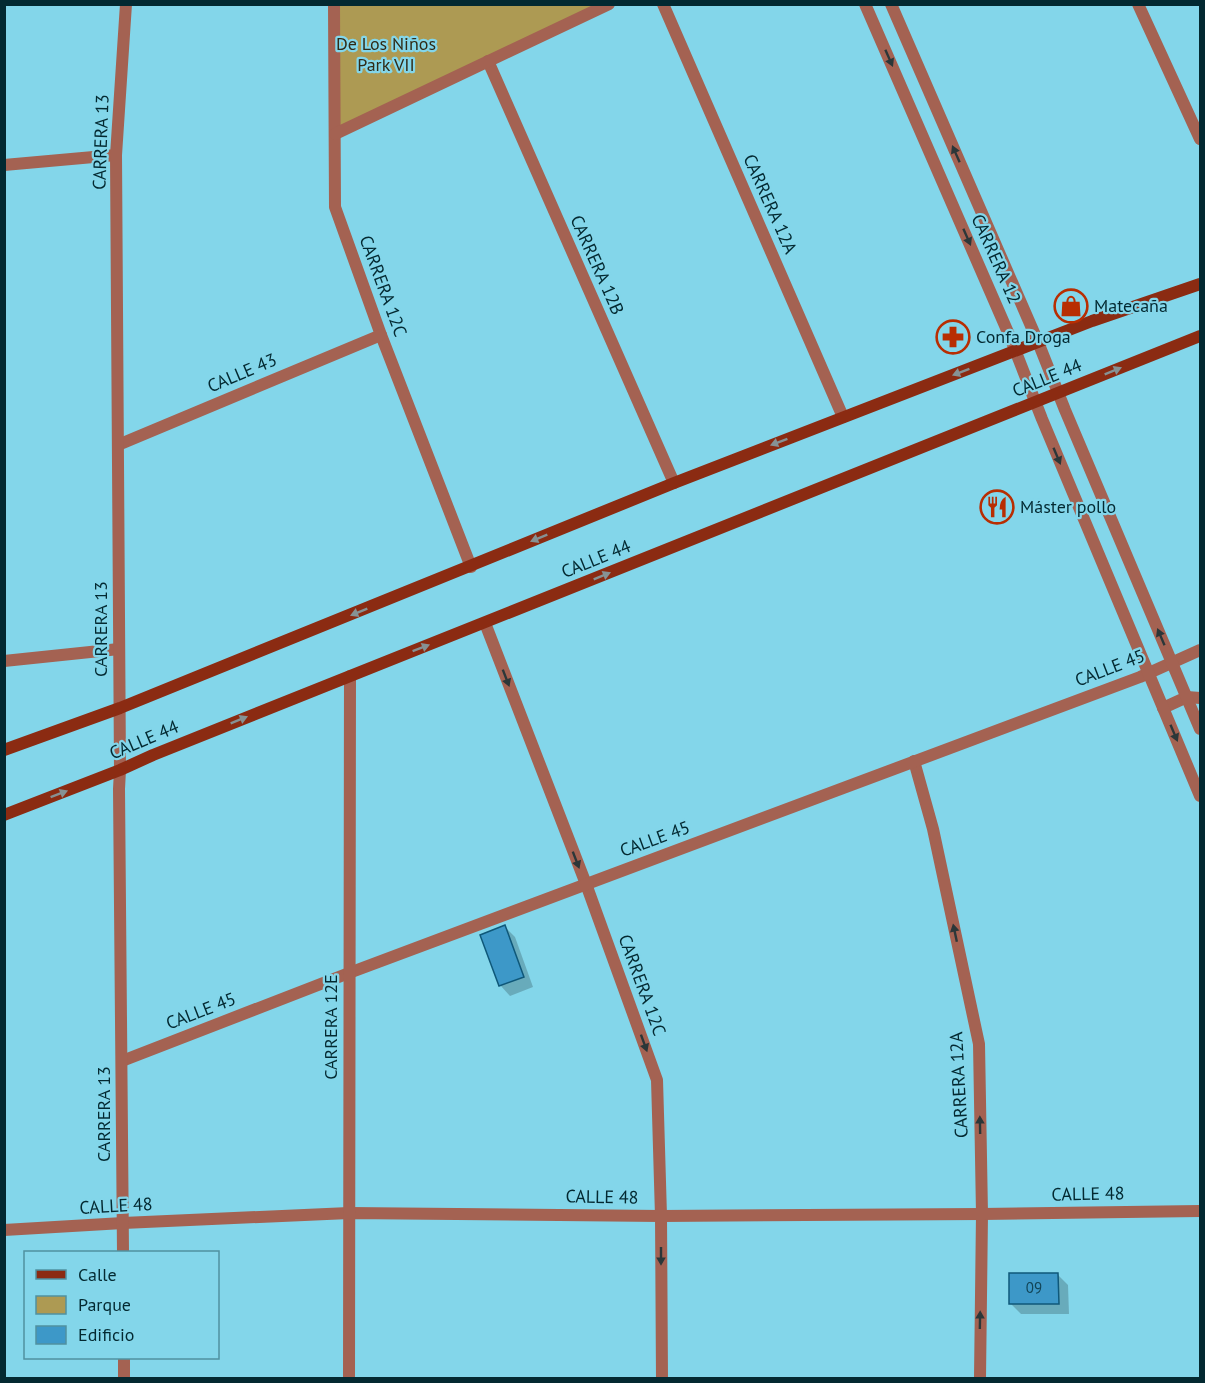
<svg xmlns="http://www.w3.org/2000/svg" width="1205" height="1383" font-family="'PT Sans',sans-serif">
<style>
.green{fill:#ad9a53}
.shadow{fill:#0003}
.building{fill:#3d98c8;stroke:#0f5879;stroke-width:1.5}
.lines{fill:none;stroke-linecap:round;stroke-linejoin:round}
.minor{stroke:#a46252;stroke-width:12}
.tertiary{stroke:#a46252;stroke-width:12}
.secondary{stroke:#8b2b12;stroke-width:12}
.oneway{fill:#2b3739}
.oneway2{fill:#869294}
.labels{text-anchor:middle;stroke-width:4.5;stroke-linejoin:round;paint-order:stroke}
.number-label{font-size:15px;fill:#124557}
.park-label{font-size:18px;fill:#312b17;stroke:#83d6ea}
.street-label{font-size:18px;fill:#032931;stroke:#83d6ea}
.poi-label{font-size:18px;fill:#032931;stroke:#83d6ea;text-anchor:start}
</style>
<rect width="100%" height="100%" fill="#83d6ea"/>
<polygon class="green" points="335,4 610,5 335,134"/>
<g class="shadow">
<polygon points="505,927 515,937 533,987 510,996 500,985"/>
<polygon points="1058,1275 1068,1285 1069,1314 1021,1314 1010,1303"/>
</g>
<g class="building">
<polygon points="505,925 524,977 499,986 480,935"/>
<polygon points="1009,1273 1058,1273 1059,1304 1009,1304"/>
</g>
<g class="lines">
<g class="minor">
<polyline points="334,4 335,207 381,335 471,567"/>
<polyline points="663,4 843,417"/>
<polyline points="1138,4 1200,139"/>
<polyline points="488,61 674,483"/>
<polyline points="335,134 609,4"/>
<polyline points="4,165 116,155"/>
<polyline points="118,445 381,335"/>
<polyline points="485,623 586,884 657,1080 661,1216 662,1378"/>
<polyline points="4,661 119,649"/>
<polyline points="1163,708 1187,697 1200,698"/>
<polyline points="914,761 933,829 979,1044 982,1214 980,1378"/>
<polyline points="122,1061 349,973 1140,677 1200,650"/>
<polyline points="4,1230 123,1223 349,1213 661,1216 982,1214 1200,1211"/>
<polyline points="123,1252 119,789 120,770 116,155 126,4"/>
<polyline points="124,1358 124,1378"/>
<polyline points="349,1378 350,676"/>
</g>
<g class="tertiary">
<polyline points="865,4 1010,337 1042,419 1200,796"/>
<polyline points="891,4 1038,342 1065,410 1200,729"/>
</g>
<g class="secondary">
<polyline points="4,750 120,708 674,483 1092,321 1200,284"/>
<polyline points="4,815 120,770 153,755 1200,336"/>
</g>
</g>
<defs><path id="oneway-solid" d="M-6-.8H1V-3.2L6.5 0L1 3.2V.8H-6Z" transform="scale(1.5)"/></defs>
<g class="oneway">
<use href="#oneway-solid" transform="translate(889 58) rotate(66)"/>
<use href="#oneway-solid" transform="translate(956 154) rotate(-114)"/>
<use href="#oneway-solid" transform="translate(967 237) rotate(66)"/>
<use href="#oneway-solid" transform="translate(1057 456) rotate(67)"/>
<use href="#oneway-solid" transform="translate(1161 637) rotate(-113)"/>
<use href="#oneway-solid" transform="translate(506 678) rotate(69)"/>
<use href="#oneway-solid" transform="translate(1174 733) rotate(67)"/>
<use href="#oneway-solid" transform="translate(576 860) rotate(69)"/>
<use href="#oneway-solid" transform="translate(955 933) rotate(-102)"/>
<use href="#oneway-solid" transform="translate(644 1043) rotate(70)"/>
<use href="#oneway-solid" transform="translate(980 1125) rotate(-91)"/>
<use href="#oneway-solid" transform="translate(661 1256) rotate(90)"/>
<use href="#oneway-solid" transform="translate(980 1320) rotate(-89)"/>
</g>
<g class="oneway2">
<use href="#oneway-solid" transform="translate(1113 371) rotate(-22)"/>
<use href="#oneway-solid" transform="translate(961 372) rotate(159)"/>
<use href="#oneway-solid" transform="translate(779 442) rotate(159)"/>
<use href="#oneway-solid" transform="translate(539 538) rotate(158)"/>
<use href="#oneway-solid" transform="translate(602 576) rotate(-22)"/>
<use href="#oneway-solid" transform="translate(359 612) rotate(158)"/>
<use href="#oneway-solid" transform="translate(421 648) rotate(-21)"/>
<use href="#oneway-solid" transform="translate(239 720) rotate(-22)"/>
<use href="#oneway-solid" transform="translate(59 794) rotate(-21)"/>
</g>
<defs>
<g id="shop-ring" transform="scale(1.725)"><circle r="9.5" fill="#83d6ea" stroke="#b82e02" stroke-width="1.5"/><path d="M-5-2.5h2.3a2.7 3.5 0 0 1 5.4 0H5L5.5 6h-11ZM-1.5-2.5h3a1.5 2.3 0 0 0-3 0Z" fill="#b82e02"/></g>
<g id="pharmacy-ring" transform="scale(1.725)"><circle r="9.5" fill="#83d6ea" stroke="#b82e02" stroke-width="1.5"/><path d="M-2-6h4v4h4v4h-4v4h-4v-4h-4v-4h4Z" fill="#b82e02"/></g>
<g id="restaurant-ring" transform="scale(1.725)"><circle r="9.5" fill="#83d6ea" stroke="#b82e02" stroke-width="1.5"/><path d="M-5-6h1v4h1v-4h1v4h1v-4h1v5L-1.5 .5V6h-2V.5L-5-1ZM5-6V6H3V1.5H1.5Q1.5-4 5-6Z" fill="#b82e02"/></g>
</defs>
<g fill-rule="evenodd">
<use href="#shop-ring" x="1071" y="306"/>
<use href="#pharmacy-ring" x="953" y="337"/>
<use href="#restaurant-ring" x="997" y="507"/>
</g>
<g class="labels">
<g class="number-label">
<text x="1034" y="1293">09</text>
</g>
<g class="park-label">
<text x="386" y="50">De Los Niños<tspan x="386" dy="21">Park VII</tspan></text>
</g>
<g class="street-label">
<text transform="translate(101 142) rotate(-88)" y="6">CARRERA 13</text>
<text transform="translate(770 204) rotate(66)" y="6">CARRERA 12A</text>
<text transform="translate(996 259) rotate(66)" y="6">CARRERA 12</text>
<text transform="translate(597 265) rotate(66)" y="6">CARRERA 12B</text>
<text transform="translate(383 286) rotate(70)" y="6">CARRERA 12C</text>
<text transform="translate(242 373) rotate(-23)" y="6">CALLE 43</text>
<text transform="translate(1047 378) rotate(-22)" y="6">CALLE 44</text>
<text transform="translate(596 559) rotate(-22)" y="6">CALLE 44</text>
<text transform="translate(101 629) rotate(-90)" y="6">CARRERA 13</text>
<text transform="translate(1110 668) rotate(-21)" y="6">CALLE 45</text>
<text transform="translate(144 740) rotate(-23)" y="6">CALLE 44</text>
<text transform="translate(655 839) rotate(-20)" y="6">CALLE 45</text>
<text transform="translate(642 985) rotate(70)" y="6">CARRERA 12C</text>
<text transform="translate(201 1011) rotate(-21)" y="6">CALLE 45</text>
<text transform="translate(331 1027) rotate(-90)" y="6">CARRERA 12E</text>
<text transform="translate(959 1085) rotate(-93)" y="6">CARRERA 12A</text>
<text transform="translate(104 1114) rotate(-90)" y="6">CARRERA 13</text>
<text transform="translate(1088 1194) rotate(-1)" y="6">CALLE 48</text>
<text transform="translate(602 1197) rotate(1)" y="6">CALLE 48</text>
<text transform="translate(116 1206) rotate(-3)" y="6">CALLE 48</text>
</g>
<g class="poi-label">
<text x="1094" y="312">Matecaña</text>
<text x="976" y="343">Confa Droga</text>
<text x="1020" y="513">Máster pollo</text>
</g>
</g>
<rect width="1205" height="1383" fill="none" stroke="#032931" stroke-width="12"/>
<rect x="24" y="1251" width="195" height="108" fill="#83d6ea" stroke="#5091a0" stroke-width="1.5"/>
<rect x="36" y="1270" width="30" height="9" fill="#8b2b12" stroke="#5091a0" stroke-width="1.5"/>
<text x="78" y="1281" font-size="18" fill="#032931">Calle</text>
<rect x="36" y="1296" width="30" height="18" fill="#ad9a53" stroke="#5091a0" stroke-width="1.5"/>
<text x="78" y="1311" font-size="18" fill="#032931">Parque</text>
<rect x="36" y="1326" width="30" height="18" fill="#3d98c8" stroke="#5091a0" stroke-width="1.5"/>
<text x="78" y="1341" font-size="18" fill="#032931">Edificio</text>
</svg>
